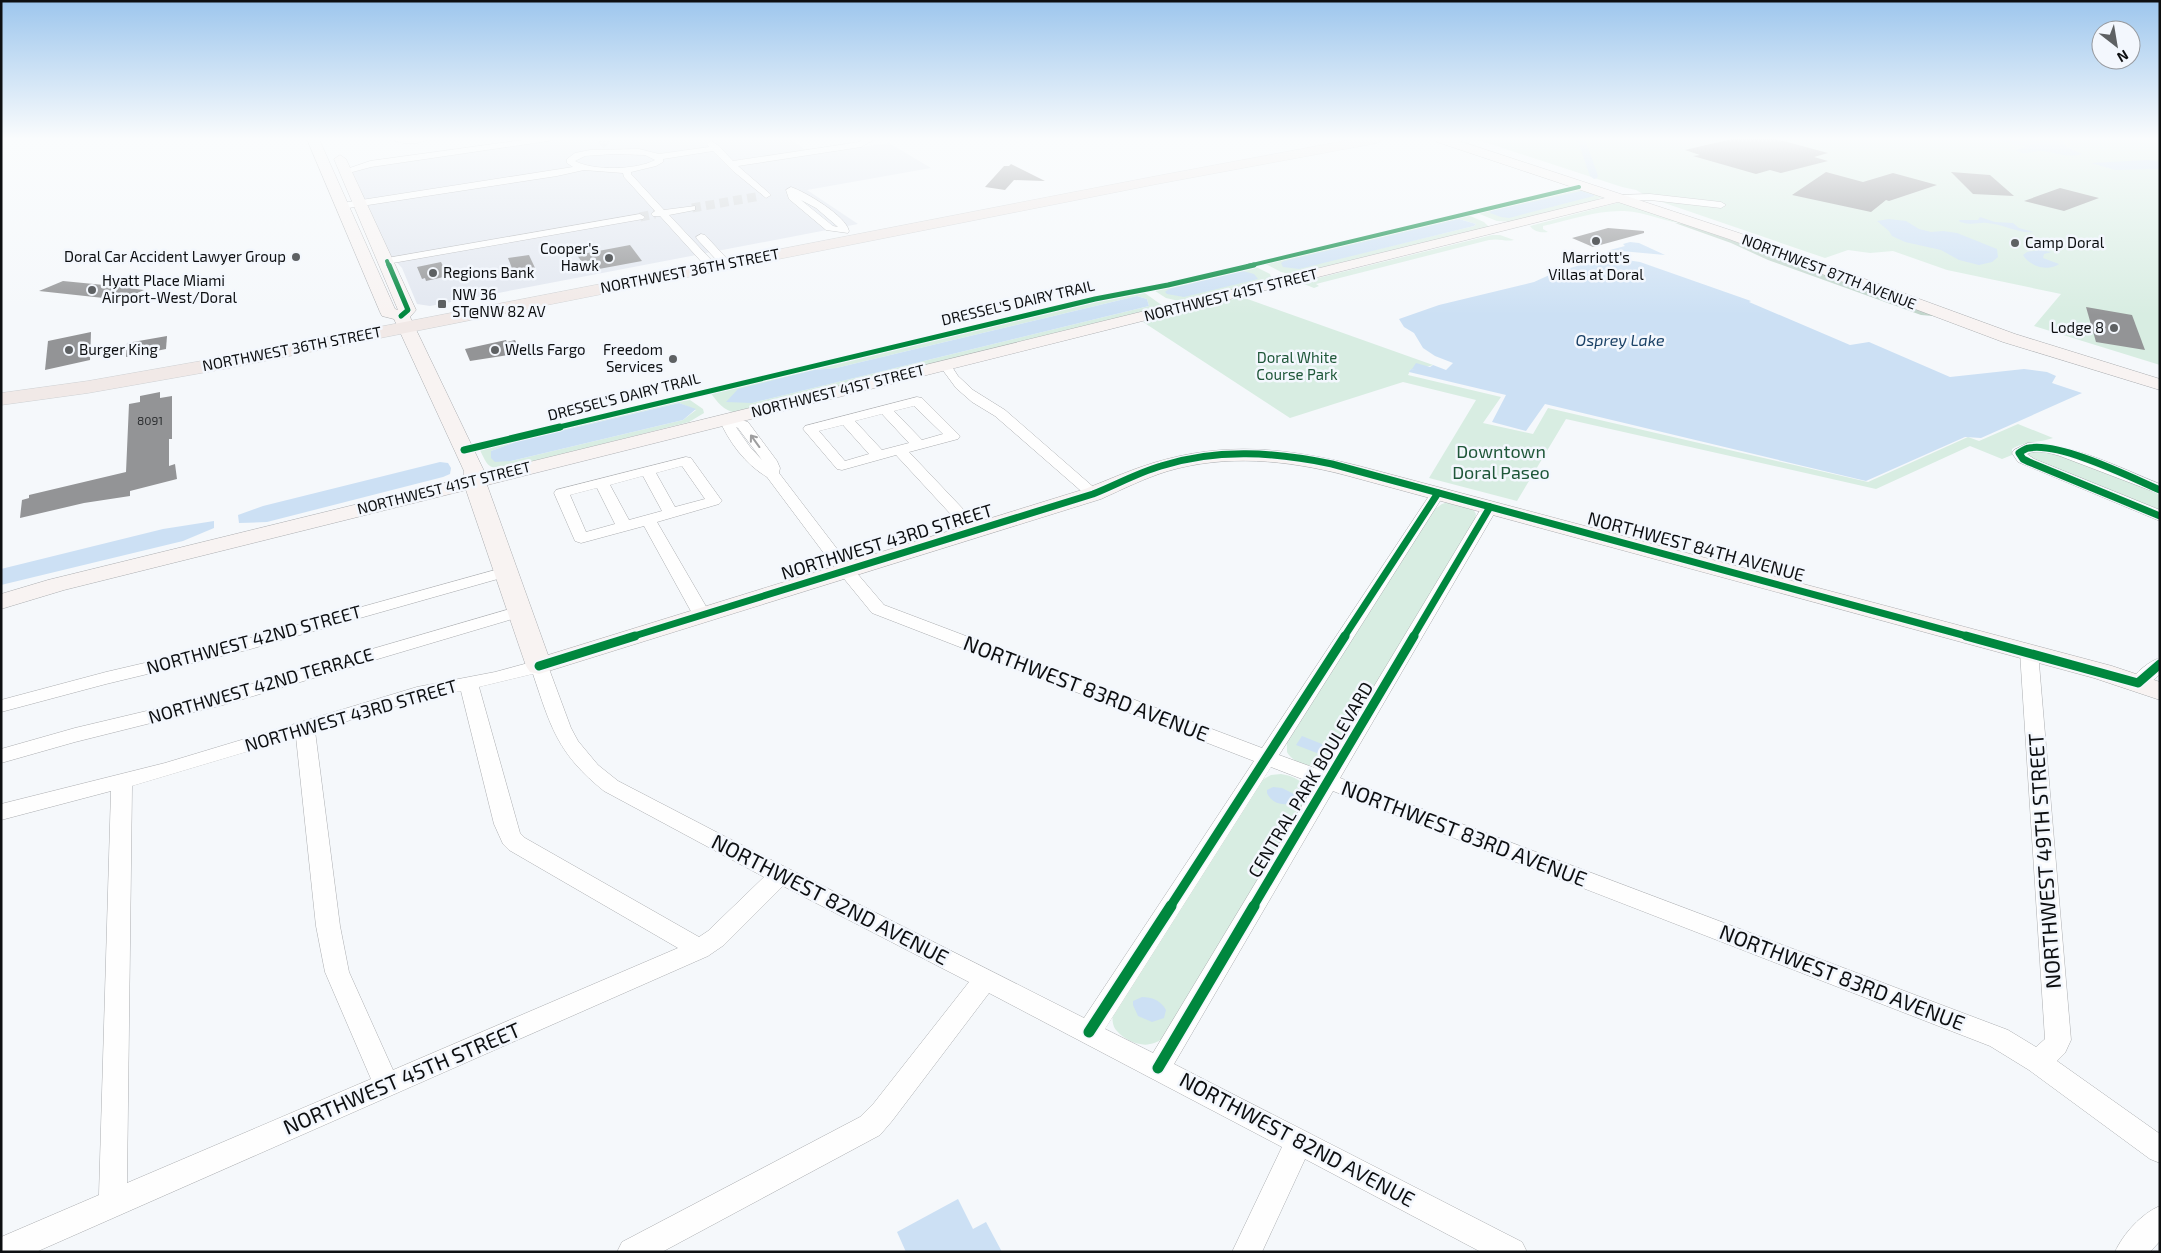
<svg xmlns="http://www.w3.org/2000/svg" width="2161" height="1253" font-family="'Exo 2',sans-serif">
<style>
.built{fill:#e2e7f0}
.green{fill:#d8ede2;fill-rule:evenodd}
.forest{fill:#c2d6cc}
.water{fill:#cce0f4}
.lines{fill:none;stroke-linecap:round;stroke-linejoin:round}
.canal{fill:#cce0f4;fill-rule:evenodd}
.building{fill:#939496}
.street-tunnel{stroke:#d2d5d8;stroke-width:9;stroke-dasharray:9 5;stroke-linecap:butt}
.street-casing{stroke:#acaeb1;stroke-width:1}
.secondary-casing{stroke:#acaeb1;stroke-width:1}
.primary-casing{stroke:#cfd1d3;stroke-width:1}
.street{fill:#fefefe;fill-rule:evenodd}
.secondary{fill:#f8f3f2;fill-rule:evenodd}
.primary{fill:#f1e9e7;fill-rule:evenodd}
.cycleway-far4-casing{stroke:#f3f7fd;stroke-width:5.5}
.cycleway-far3-casing{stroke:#f3f7fd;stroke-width:7}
.cycleway-far2-casing{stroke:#f3f7fd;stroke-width:9}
.cycleway-far1-casing{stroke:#f3f7fd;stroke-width:12}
.cycleway-casing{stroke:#f3f7fd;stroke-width:14}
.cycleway-far4{stroke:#00873e;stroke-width:4}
.cycleway-far3{stroke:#00873e;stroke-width:5}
.cycleway-far2{stroke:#00873e;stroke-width:7}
.cycleway-far1{stroke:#00873e;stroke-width:9}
.cycleway{stroke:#00873e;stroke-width:11}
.oneway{stroke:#9e9e9f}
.poi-dot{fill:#5e6163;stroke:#f3f7fd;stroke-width:2}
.labels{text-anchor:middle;stroke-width:5;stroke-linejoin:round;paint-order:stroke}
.far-number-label{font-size:12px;fill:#2e3032}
.far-poi-label{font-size:15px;fill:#0d0f11;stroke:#f3f7fd;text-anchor:start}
.far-street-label{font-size:15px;fill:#0d0f11;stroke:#f3f7fd}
.far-park-label{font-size:15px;fill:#1f5739;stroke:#f3f7fd}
.far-water-label{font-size:16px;font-style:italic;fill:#1b4267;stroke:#f3f7fd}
.park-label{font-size:18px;fill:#1f5739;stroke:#f3f7fd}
.street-label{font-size:18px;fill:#0d0f11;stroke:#f3f7fd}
.near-street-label{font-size:21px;fill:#0d0f11;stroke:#f3f7fd}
</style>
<rect width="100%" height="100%" fill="#f5f8fb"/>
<polygon class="built" points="553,139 790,139 811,154 889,143 931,168 807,190 858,224 430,306 417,304 402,268 390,255 352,171 363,166"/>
<g class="green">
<polygon points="1475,139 2160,139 2160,365 2034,326 2061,294 1947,270 1893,251 1870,253 1848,250 1825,258 1650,198 1636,190 1622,187"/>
<polygon points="1580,188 1602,197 1596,200 1513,222 1497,221 1477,213"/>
<path d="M1617 203H1625L1689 224C1666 223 1647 212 1624 211 1597 210 1570 220 1543 226V229L1548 232C1542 233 1534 232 1530 226Z"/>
<path d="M1468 215 1484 222 1489 227 1294 275 1281 272 1264 263ZM1459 219 1476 224 1474 226 1299 268Z"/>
<path d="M1492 235H1500L1514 240C1505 242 1500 238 1489 240L1316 284 1319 286 1314 288 1304 284 1306 281Z"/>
<polygon points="1254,266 1270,274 1272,281 1183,302 1166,298 1152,289"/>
<path d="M1142 291 1163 306 1160 309 736 413C723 410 718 403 710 392L1101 299ZM1137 296 1147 299 1149 306 752 403 814 370 836 368Z"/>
<path d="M1242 297 1433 365 1416 370 1411 369 1408 375 1501 397 1483 423 1533 434 1548 408 1868 482 1968 437 1979 441 2018 424 2053 438C2039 443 2024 441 2012 449V455L2002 459 1970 446 1876 489 1566 419 1517 501 1429 478 1476 400 1403 382 1290 418 1143 322Z"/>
<path d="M690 400 703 409 704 413 689 422 512 467C488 469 489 469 479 448L653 406ZM679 403 696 410 683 420 511 461 491 451 518 441Z"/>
<polygon points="2044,448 2160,492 2160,514 2034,462 2026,456 2027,452"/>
<path d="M1448 502 1473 509 1476 514 1475 519 1335 756C1322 769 1297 769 1287 752V738L1435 509 1442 504Z"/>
<path d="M1281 774C1294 776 1308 782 1308 798L1168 1035C1162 1039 1157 1043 1150 1044 1140 1047 1123 1039 1117 1031 1112 1026 1112 1018 1113 1011L1262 780 1271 775Z"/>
</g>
<polygon class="forest" points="1675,223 1689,224 1944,317 1921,315 1768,260 1731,243"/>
<g class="water">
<path d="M1991 139H2061L2067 147 2082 154C2068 158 2056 153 2043 151 2032 150 2026 157 2016 150L2026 147Z"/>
<polygon points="2148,160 2160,162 2160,169 2115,170 2091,163"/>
<polygon points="1581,191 1594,195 1594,196 1509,218 1501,217 1490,213 1491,211"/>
<path d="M1980 217 1995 222 2013 223 2019 228 2034 232C2019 234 2003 224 1987 223 1977 222 1974 226 1960 222L1959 220H1978Z"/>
<polygon points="1459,219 1476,224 1474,226 1299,269 1283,267 1281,263 1284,261"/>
<polygon points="1889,219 1906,221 1919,229 1931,232 1943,231 1957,233 1997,249 1998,257 1992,262 1979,265 1959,260 1941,250 1905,242 1892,236 1889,231 1877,221"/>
<polygon points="1630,242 1639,243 1665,255 1610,250 1625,246 1623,244"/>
<path d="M2039 250 2052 252 2044 254 2043 258 2059 264C2048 272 2029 266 2023 255L2027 252Z"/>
<polygon points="1620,259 1640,262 1751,301 1749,302 1850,345 1869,342 1950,377 2024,369 2047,372 2056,376 2052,383 2082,393 1981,438 1965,437 1866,481 1545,404 1526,431 1492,422 1506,395 1409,372 1411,369 1416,370 1412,369 1416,363 1430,367 1433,365 1446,370 1453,363 1435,356 1423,348 1414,333 1404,327 1399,319 1439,305 1534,282 1556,272 1584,264"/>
<polygon points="1243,271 1254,274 1258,279 1184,297 1167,294 1165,292 1169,289"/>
<polygon points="1137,296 1147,299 1149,306 752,403 726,402 738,389 814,370 836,368"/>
<polygon points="679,403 696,409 683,420 511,461 495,462 491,458 491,451 518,441"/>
<polygon points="440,462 448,463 451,468 450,474 443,477 267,522 239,523 238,515 263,506"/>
<polygon points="214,521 214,528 183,541 1,585 1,569 163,529"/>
<polygon points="1302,736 1327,746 1322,755 1296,745"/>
<path d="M1273 787 1282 788 1294 794 1295 800 1293 803C1283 806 1272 804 1267 793V790Z"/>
<path d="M1142 997C1152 997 1160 1000 1166 1010L1164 1018 1152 1022 1138 1016 1133 1005V1001Z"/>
<polygon points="958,1199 973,1229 986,1222 1002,1252 906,1252 897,1232"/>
</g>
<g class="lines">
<polygon class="canal" points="1577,139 1585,139 1598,176 1597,178 1594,179 1590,176"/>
</g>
<g class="building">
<polygon points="1732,139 1776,139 1828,153 1814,157 1828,161 1781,173 1770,170 1756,174 1693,156 1700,155 1685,150"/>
<polygon points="1011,164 1045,181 1014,180 1005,190 985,187 1004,166 1009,166"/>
<polygon points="1826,172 1863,182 1893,173 1937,185 1889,201 1886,200 1871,212 1792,195"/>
<polygon points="1951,172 1990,175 2014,196 1973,194"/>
<polygon points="2060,188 2099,198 2064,211 2024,201"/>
<polygon points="1608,228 1644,231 1644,233 1593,247 1572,238"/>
<polygon points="630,245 642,261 588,271 577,255"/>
<polygon points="529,255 535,268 513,271 508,258"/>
<polygon points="441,262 448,276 426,281 425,278 422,279 417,267"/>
<polygon points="63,281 104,285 144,290 122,300 39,291"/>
<polygon points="2086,307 2132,315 2145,350 2096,342"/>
<polygon points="91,332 90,360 45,370 48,341"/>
<polygon points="167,336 166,349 126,357 127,343"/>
<polygon points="506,340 507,342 515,340 521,353 470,361 465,349"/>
<polygon points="160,392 160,398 172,396 172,439 169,439 169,466 175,464 177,479 130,491 130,496 84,503 20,518 22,500 29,498 29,495 126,472 129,404 140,402 140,396"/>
</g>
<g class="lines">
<g class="street-tunnel">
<polyline points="601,139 607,145"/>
<polyline points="692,208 761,196"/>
<polyline points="640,217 655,214"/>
</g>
<g class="street-casing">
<g id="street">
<path d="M392 139H428C419 145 401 145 392 139Z"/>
<polygon points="530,139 552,139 548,141 371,167 345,174 341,171 370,161"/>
<path d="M864 139H875L861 147 738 166 769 193 771 195 766 198 733 171 713 151 663 159V162L656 166 631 172V174L664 210 695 206V210L669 215 716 265 717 267 712 270 708 269 660 216H653L651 214 655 211 624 177 623 173 584 170 557 176 342 209 337 206 342 203 573 167 567 163V159L575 153 590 150 639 149 659 154 709 147 707 144 711 141 719 146 733 161 859 142ZM614 154 645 155 655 160C637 170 593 171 575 161L585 156Z"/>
<path d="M791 187C806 192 846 216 849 231L848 233 826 230 789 199 786 190ZM801 200 816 208 838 227 833 226Z"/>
<polygon points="1650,194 1721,202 1726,205 1721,208 1650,200 1619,201 1614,198 1619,195"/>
<polygon points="640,214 645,217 643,219 387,264 382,261 387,258"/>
<polygon points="701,234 705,235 730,262 731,264 730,266 722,266 697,239 696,237"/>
<polygon points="945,361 949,362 958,376 973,390 1005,410 1098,491 1100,494 1098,497 1088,497 995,416 972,402 956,388 939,365"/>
<path d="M917 397 922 398 960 436 958 439 909 452 981 528 983 531 981 534H969L896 455 842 470 837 469 803 429 805 426ZM914 406 943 434 922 440 894 411ZM882 414 909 443 882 450 855 421ZM843 425 869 454 845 461 819 431Z"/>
<path d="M726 415 748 422 777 461 780 468 779 473 844 558 884 605 1262 748 1433 490H1443L1445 493 1279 755 1323 771 1482 507 1485 504H1495L1498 507 1340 778 2008 1030 2036 1047 2045 1039 2020 652 2023 648 2029 646 2035 648 2038 652 2071 1040 2065 1053 2057 1061 2160 1134V1163L2150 1159 2029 1070 1990 1046 1333 791 1174 1064 1522 1242 1527 1252H1481L1305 1159 1262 1252H1232L1282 1147 989 993 892 1121 880 1135 662 1252H617L622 1242 860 1117 874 1103 969 982 783 886 724 945 708 956 36 1252H1V1237L99 1195 111 791 1 820V804L165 763 417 687 495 672 539 660 545 662 548 666 571 728 578 741 598 765 618 781 724 836 1084 1018 1254 761 872 613 832 564 767 477C745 464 729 442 719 419ZM736 427 738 428 762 460 750 447ZM533 674C551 728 558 754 604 791L764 877 708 931 699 937 525 838 520 833 479 687ZM461 691 494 824 503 844 509 850 678 948 393 1070 349 972 340 926 315 731 419 699ZM296 737 316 926 325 972 371 1079 127 1183 132 786ZM1271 767 1315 784 1153 1053 1105 1029Z"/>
<path d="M2028 443C2074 444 2118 467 2160 484V494L2060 456C2050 453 2037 449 2027 454L2034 459 2160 510V521L2018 462 2012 453 2014 450Z"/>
<path d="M686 457 691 458 722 501 719 504 657 522 711 615 708 619 702 620 696 619 693 615 644 526 581 543 575 541 554 493 556 490ZM682 466 705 499 675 507 656 473ZM643 476 662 511 629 520 610 485ZM597 488 615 524 586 532 570 495Z"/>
<polygon points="506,567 512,569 514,572 512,575 247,650 106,684 1,712 1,700 106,672 239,641"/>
<polygon points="520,606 526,607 529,611 526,615 223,705 75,742 1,763 1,749 75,728 214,695"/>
<path d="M2160 658V674C2151 682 2144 691 2131 687L2129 683C2135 673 2149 661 2160 658Z"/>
<path d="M2160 1206V1241L2150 1252H2115C2123 1234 2142 1213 2160 1206Z"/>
</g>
</g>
<g class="secondary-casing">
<path id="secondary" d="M307 139H319L395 309 398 310 334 159 340 155 346 159 416 310 410 317 485 473 1605 198 1437 142 1435 139H1453L1739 233 2015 334 2160 379V390L2003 342 1729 239 1618 202 487 485 548 655 1085 489C1108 480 1130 470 1153 463 1225 441 1287 448 1359 466L2112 666 2160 682V700L2094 678 1345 475C1287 460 1226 454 1168 471 1145 478 1123 489 1101 499L539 674 530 672 526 666 466 490 64 590 1 609V594L48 580 464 478V471L394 319 382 316 380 312Z"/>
</g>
<g class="primary-casing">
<polygon id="primary" points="1355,139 1383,139 1377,143 1157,184 224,369 88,393 1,405 1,393 88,381 224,357 1157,176"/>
</g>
<use href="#street" class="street"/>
<use href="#secondary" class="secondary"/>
<use href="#primary" class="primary"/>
<g class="cycleway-far4-casing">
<g id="cycleway-far4">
<polyline points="387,261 389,266"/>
<polyline points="1248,266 1579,187"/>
</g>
</g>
<g class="cycleway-far3-casing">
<g id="cycleway-far3">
<polyline points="389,265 408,310 401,316"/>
<polyline points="555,428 1095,299 1168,285 1254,265"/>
</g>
</g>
<g class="cycleway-far2-casing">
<g id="cycleway-far2">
<polyline points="464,450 560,427"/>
<path d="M2160 490C2130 477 2060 442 2029 448 2026 448 2022 451 2019 453L2023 459 2029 462 2160 516"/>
<path d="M631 637 1093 494C1116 485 1137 473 1161 466 1217 448 1275 452 1332 464L1970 637"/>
<polyline points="1344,637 1438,493"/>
<polyline points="1413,637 1490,507"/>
</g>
</g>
<g class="cycleway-far1-casing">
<g id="cycleway-far1">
<polyline points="1966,636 2138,683 2160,664"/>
<polyline points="539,666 635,636"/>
<polyline points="1170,907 1345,636"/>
<polyline points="1253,907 1414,636"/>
</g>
</g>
<g class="cycleway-casing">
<g id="cycleway">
<polyline points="1089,1032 1171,906"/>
<polyline points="1158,1068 1254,906"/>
</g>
</g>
<use href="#cycleway-far4" class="cycleway-far4"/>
<use href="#cycleway-far3" class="cycleway-far3"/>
<use href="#cycleway-far2" class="cycleway-far2"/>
<use href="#cycleway-far1" class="cycleway-far1"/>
<use href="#cycleway" class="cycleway"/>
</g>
<defs><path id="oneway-shaft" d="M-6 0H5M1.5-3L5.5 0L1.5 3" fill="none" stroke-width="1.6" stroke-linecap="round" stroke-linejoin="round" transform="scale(1.25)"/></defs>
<use class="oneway" href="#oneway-shaft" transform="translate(755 441) rotate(-126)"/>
<linearGradient id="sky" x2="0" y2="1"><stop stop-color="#9dc6ed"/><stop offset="0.44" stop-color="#fafcfd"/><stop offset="1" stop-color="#fafcfd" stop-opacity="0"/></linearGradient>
<rect width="2161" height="315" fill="url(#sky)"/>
<g class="poi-dot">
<circle cx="1596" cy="241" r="5"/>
<circle cx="2015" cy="243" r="5"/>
<circle cx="296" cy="257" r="5"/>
<circle cx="609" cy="258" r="5"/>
<circle cx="433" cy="273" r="5"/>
<circle cx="92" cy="290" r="5"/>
<rect x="437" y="299" width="10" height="10" rx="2.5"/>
<circle cx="2114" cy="328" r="5"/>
<circle cx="69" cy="350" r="5"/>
<circle cx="495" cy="350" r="5"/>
<circle cx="673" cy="359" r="5"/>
</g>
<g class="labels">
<g class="far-number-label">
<text x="150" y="425">8091</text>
</g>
<g class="far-poi-label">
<text x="2025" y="248">Camp Doral</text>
<text x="599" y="254" text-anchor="end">Cooper's<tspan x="599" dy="17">Hawk</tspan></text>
<text x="286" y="262" text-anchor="end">Doral Car Accident Lawyer Group</text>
<text x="1596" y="263" text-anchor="middle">Marriott's<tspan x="1596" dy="17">Villas at Doral</tspan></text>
<text x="443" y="278">Regions Bank</text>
<text x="102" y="286">Hyatt Place Miami<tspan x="102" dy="17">Airport-West/Doral</tspan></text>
<text x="452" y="300">NW 36<tspan x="452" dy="17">ST@NW 82 AV</tspan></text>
<text x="2104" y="333" text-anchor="end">Lodge 8</text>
<text x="79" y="355">Burger King</text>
<text x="505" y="355">Wells Fargo</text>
<text x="663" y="355" text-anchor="end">Freedom<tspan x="663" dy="17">Services</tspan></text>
</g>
<g class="far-street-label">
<text transform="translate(690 271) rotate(-11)" y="5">NORTHWEST 36TH STREET</text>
<text transform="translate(1829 272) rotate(21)" y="5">NORTHWEST 87TH AVENUE</text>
<text transform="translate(1231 295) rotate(-14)" y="5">NORTHWEST 41ST STREET</text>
<text transform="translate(1018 303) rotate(-13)" y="5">DRESSEL'S DAIRY TRAIL</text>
<text transform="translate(292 349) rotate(-11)" y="5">NORTHWEST 36TH STREET</text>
<text transform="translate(838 391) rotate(-14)" y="5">NORTHWEST 41ST STREET</text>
<text transform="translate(624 397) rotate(-14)" y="5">DRESSEL'S DAIRY TRAIL</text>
<text transform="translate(444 488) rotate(-14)" y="5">NORTHWEST 41ST STREET</text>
</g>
<g class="far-park-label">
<text x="1297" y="363">Doral White<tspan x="1297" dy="17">Course Park</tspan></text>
</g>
<g class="far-water-label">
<text x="1620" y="346">Osprey Lake</text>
</g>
<g class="park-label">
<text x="1501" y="458">Downtown<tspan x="1501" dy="21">Doral Paseo</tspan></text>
</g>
<g class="street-label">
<text transform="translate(887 542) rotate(-17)" y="6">NORTHWEST 43RD STREET</text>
<text transform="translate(1696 547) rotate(15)" y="6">NORTHWEST 84TH AVENUE</text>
<text transform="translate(254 640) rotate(-15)" y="6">NORTHWEST 42ND STREET</text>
<text transform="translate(261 686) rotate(-16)" y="6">NORTHWEST 42ND TERRACE</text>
<text transform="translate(351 716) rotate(-16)" y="6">NORTHWEST 43RD STREET</text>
<text transform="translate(1311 780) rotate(-59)" y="6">CENTRAL PARK BOULEVARD</text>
</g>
<g class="near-street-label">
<text transform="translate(1086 689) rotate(21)" y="7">NORTHWEST 83RD AVENUE</text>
<text transform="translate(1464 834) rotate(21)" y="7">NORTHWEST 83RD AVENUE</text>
<text transform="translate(2045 861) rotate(-94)" y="7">NORTHWEST 49TH STREET</text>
<text transform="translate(830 900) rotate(27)" y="7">NORTHWEST 82ND AVENUE</text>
<text transform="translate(1842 978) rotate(21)" y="7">NORTHWEST 83RD AVENUE</text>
<text transform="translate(402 1079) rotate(-23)" y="7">NORTHWEST 45TH STREET</text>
<text transform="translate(1297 1140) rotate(28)" y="7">NORTHWEST 82ND AVENUE</text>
</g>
</g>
<rect width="2161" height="1253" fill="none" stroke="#0d0f11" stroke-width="5"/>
<g transform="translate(2116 45) rotate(149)"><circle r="24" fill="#f3f7fd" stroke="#979a9f"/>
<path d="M0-4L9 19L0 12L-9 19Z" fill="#5e6163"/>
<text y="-8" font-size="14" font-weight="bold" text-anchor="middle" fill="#0d0f11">N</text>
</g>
</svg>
